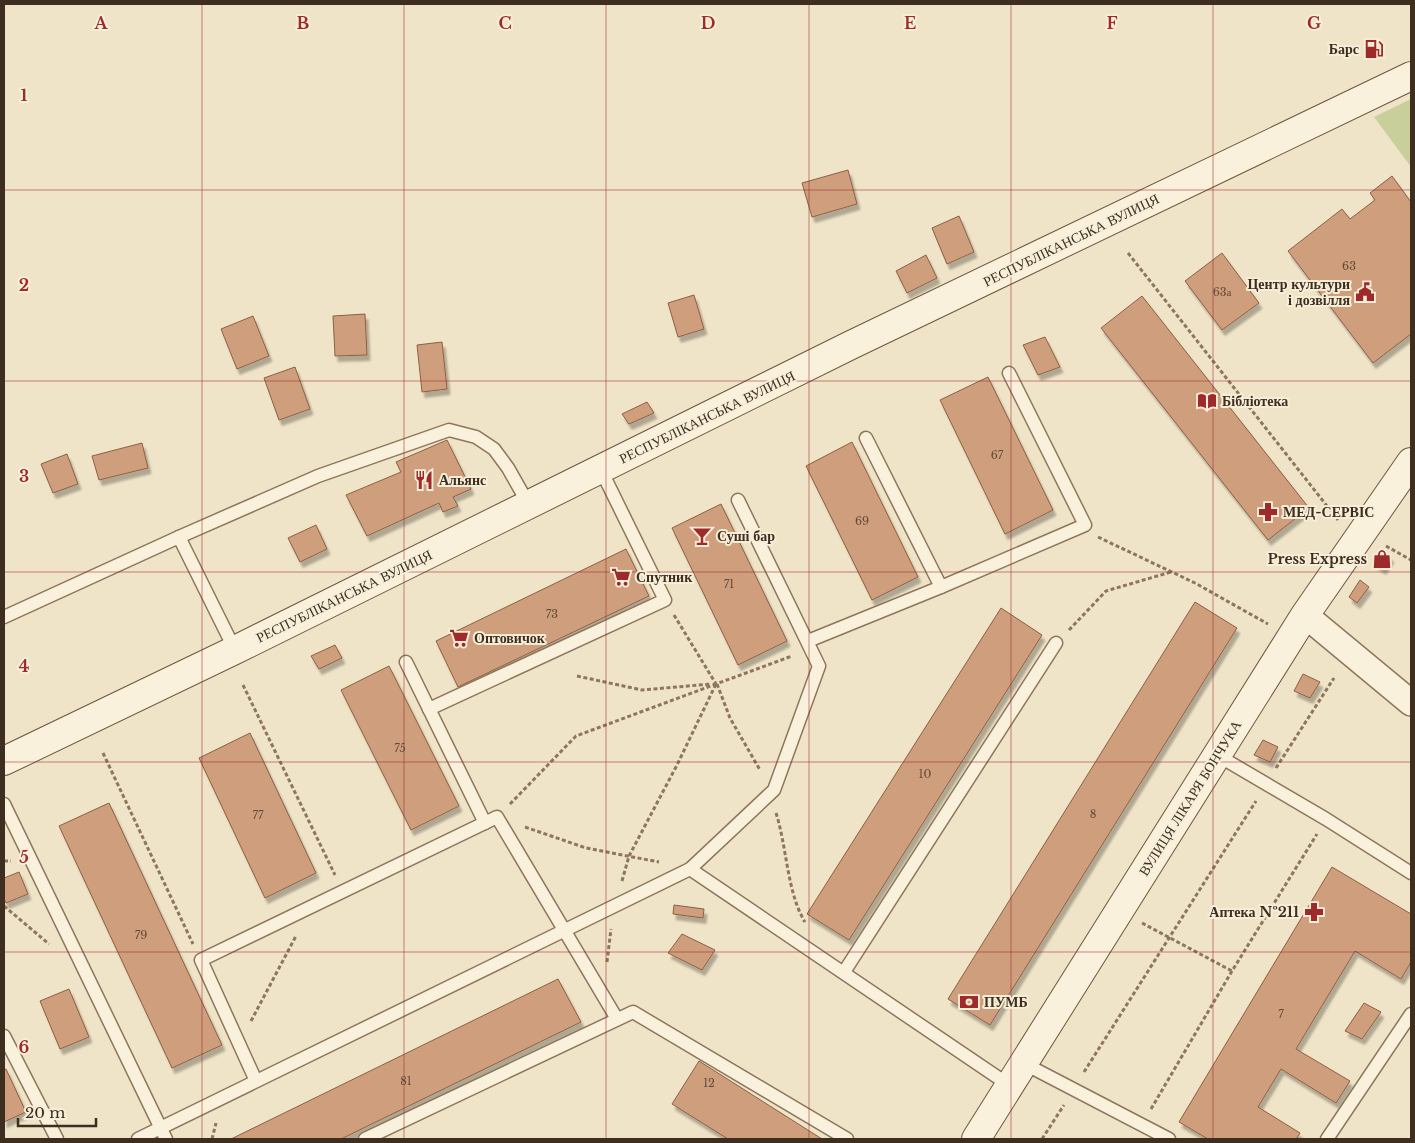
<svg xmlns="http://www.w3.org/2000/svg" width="1415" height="1143" font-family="'Libre Baskerville',serif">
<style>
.green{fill:#c9cf9b}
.building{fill:#cf9f7d;stroke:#8d5f41;filter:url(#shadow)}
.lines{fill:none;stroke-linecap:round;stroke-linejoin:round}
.lane-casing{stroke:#8d765c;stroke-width:15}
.street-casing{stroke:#8d765c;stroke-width:28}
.secondary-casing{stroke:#6f573f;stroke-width:30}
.path{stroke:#8d765c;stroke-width:3;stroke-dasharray:4 2.5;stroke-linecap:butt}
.lane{stroke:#faf1dc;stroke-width:12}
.street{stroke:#faf1dc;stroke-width:25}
.secondary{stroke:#faf1dc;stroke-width:28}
.grid{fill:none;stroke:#9e2a2b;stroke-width:1;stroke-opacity:0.55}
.labels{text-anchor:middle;stroke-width:4;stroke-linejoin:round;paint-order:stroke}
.number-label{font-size:11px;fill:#624a37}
.poi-label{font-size:14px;font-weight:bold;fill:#3d2e20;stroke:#f7eed8;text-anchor:start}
.street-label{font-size:14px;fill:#3d2e20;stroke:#f7eed8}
.grid-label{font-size:16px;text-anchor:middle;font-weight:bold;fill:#9e2a2b;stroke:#f7eed8;stroke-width:4;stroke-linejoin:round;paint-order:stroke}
</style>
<defs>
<filter id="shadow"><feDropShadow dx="3" dy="5.5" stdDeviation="1" flood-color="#0004"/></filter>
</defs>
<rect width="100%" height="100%" fill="#f0e4c8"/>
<polygon class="green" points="1411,99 1411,167 1374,117"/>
<g class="building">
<polygon points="848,170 857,204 812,217 802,183"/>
<polygon points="1392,176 1411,202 1411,334 1373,363 1288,251 1342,209 1350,219 1375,200 1370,193"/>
<polygon points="959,216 974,252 947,264 932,228"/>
<polygon points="1222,253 1259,303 1222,330 1185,281"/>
<polygon points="926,255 937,278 907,293 896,271"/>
<polygon points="694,295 704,329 678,337 668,303"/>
<polygon points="1142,296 1309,508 1268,540 1101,328"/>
<polygon points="365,314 367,355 335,356 333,316"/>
<polygon points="253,316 269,356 237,369 221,329"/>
<polygon points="1045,337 1060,367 1038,375 1023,345"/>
<polygon points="442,342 447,389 422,392 417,345"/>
<polygon points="295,367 310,409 279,420 264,378"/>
<polygon points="988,377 1053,510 1005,534 940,400"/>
<polygon points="647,402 654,413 629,424 622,414"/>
<polygon points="447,440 471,489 453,497 458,506 443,512 439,503 367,536 346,495 401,472 396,462"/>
<polygon points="852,442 918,577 872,600 806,466"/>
<polygon points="142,443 148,468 99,480 92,456"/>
<polygon points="67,454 78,484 53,493 41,464"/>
<polygon points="721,504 787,641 738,665 672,528"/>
<polygon points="316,525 327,549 300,562 288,538"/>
<polygon points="626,549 649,596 458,687 436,641"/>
<polygon points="1381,551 1391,557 1383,569 1373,562"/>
<polygon points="1360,580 1369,587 1357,603 1349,597"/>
<polygon points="1195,602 1237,628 990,1025 948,999"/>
<polygon points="1001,608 1042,635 849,940 807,914"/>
<polygon points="335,645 342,658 319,669 311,656"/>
<polygon points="389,666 459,806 411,830 341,690"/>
<polygon points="1303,674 1320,682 1310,698 1294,691"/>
<polygon points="250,733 316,873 265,898 199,758"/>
<polygon points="1263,740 1278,747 1270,762 1254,755"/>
<polygon points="109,803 222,1045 172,1068 59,826"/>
<polygon points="1332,867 1411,914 1411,962 1401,979 1355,951 1296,1049 1350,1081 1336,1103 1281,1069 1258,1107 1300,1133 1296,1139 1208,1139 1179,1122"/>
<polygon points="19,872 28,894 6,903 4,899 4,878"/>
<polygon points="674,905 704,909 703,918 673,914"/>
<polygon points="682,934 715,950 702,970 668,953"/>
<polygon points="558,979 581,1022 341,1139 231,1139"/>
<polygon points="69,989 89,1037 60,1049 40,1001"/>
<polygon points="1364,1003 1381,1012 1362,1039 1345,1031"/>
<polygon points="699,1061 822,1139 728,1139 672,1104"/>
<polygon points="6,1069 26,1112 4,1122 4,1070"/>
</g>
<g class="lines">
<g class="lane-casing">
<g id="lane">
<polyline points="866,438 941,587"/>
<polyline points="179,537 235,650"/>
<polyline points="4,617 179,537 318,476 449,430 476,437 494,449 508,468 529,505"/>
<polyline points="808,641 941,587 1085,525 1009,373"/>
<polyline points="406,662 485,823"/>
<polyline points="429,709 665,600 601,470"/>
<polyline points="1217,755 1326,819 1411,873"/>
<polyline points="4,804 166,1139"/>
<polyline points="690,869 1009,1085"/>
<polyline points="844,972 1056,643"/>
<polyline points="4,1036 57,1139"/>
<polyline points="1023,1063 1169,1139"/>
<polyline points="256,1081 201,960 497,817 617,1019"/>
<polyline points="138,1139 690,869 774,790 819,666 738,500"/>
<polyline points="365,1139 633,1012 847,1139"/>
<polyline points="1327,1139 1411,1014"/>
</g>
</g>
<g class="street-casing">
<polyline id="street" points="1305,615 1411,703"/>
</g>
<g class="secondary-casing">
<g id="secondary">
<polyline points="4,761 235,650 851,345 1411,76"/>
<polyline points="976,1139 1305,615 1411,462"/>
</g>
</g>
<g class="path">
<polyline points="1128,253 1338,520"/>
<polyline points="1098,537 1195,583 1268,624"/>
<polyline points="1386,546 1411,560"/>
<polyline points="674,615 716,684 792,656"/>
<polyline points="1069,630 1106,591 1171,572"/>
<polyline points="577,676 642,690 711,684"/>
<polyline points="717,684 730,718 760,770"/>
<polyline points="243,685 335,875"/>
<polyline points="103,753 193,944"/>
<polyline points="1276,768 1334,678"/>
<polyline points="510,804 576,736 716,684"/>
<path d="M776 813C787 847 787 893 805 922"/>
<polyline points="525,827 586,848 659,862"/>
<polyline points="4,861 11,861"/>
<polyline points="622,881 629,856 677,765 716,684"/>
<polyline points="4,906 49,944"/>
<polyline points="1142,923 1232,971"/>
<polyline points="607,962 611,929"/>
<polyline points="251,1021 296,936"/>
<polyline points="1084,1072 1256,801"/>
<polyline points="1151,1109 1232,971 1317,834"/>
<polyline points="212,1139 216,1123"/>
<polyline points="1042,1139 1064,1105"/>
</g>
<use href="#lane" class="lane"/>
<use href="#street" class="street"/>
<use href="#secondary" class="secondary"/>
</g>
<path class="grid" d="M202 4V1139M404 4V1139M606 4V1139M809 4V1139M1011 4V1139M1213 4V1139M4 190H1411M4 381H1411M4 572H1411M4 762H1411M4 952H1411"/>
<defs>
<g id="fuel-bare" transform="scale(1.5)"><path d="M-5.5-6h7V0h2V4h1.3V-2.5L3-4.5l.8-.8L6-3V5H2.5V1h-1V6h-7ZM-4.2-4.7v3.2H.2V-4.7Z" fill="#9e2a2b" stroke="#f7eed8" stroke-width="2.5" paint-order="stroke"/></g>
<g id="civic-bare" transform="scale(1.5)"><path d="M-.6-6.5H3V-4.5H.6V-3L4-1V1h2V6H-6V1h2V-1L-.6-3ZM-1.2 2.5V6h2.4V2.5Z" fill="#9e2a2b" stroke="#f7eed8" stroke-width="2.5" paint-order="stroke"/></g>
<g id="library-bare" transform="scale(1.5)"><path d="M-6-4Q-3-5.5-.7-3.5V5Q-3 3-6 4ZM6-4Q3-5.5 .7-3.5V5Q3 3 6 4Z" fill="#9e2a2b" stroke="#f7eed8" stroke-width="2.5" paint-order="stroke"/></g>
<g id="restaurant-bare" transform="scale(1.5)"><path d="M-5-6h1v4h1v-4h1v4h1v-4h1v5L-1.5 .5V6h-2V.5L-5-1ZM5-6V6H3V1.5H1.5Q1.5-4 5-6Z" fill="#9e2a2b" stroke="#f7eed8" stroke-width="2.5" paint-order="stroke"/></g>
<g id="pharmacy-bare" transform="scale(1.5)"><path d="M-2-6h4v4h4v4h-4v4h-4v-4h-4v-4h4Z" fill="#9e2a2b" stroke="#f7eed8" stroke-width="2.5" paint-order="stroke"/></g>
<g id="bar-bare" transform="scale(1.5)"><path d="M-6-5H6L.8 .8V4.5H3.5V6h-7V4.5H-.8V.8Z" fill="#9e2a2b" stroke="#f7eed8" stroke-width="2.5" paint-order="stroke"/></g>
<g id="shop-bare" transform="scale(1.5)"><path d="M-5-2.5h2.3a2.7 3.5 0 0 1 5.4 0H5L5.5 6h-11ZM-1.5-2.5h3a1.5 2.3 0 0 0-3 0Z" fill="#9e2a2b" stroke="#f7eed8" stroke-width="2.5" paint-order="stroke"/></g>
<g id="supermarket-bare" transform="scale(1.5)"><path d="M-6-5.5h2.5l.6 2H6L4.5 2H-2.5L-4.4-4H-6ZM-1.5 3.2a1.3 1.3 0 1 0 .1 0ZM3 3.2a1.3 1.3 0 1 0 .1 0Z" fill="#9e2a2b" stroke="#f7eed8" stroke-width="2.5" paint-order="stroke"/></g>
<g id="bank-bare" transform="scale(1.5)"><path d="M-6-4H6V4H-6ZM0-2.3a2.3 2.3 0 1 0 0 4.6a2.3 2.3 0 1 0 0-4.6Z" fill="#9e2a2b" stroke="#f7eed8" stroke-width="2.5" paint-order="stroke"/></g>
</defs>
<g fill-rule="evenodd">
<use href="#fuel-bare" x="1374" y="49"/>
<use href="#civic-bare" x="1365" y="292"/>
<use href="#library-bare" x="1207" y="401"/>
<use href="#restaurant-bare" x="424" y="480"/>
<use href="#pharmacy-bare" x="1268" y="512"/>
<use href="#bar-bare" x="702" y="536"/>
<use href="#shop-bare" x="1382" y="559"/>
<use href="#supermarket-bare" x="621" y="577"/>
<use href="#supermarket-bare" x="459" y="638"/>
<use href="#pharmacy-bare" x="1314" y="912"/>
<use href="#bank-bare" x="969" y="1002"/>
</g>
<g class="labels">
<g class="number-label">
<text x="1349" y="270">63</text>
<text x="1222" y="296">63а</text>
<text x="997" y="459">67</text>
<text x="862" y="525">69</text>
<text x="729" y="588">71</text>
<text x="552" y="618">73</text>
<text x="400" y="752">75</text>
<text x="925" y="778">10</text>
<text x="1093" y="818">8</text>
<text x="258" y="819">77</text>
<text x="141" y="939">79</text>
<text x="1281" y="1018">7</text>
<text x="406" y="1085">81</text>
<text x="709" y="1087">12</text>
</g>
<g class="poi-label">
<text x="1359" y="54" text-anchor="end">Барс</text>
<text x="1350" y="289" text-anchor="end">Центр культури<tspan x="1350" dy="16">і дозвілля</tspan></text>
<text x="1222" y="406">Бібліотека</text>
<text x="439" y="485">Альянс</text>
<text x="1283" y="517">МЕД-СЕРВІС</text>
<text x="717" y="541">Суші бар</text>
<text x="1367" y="564" text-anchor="end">Press Express</text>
<text x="636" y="582">Спутник</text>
<text x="474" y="643">Оптовичок</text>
<text x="1299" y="917" text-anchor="end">Аптека №211</text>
<text x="984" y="1007">ПУМБ</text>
</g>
<g class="street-label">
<text transform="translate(1071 240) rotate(-26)" y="5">РЕСПУБЛІКАНСЬКА ВУЛИЦЯ</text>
<text transform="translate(707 417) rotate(-26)" y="5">РЕСПУБЛІКАНСЬКА ВУЛИЦЯ</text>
<text transform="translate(344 596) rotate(-26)" y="5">РЕСПУБЛІКАНСЬКА ВУЛИЦЯ</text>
<text transform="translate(1190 798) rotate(-58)" y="5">ВУЛИЦЯ ЛІКАРЯ БОНЧУКА</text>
</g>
</g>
<g class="grid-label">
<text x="101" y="29">A</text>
<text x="303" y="29">B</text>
<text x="505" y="29">C</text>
<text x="708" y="29">D</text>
<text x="910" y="29">E</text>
<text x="1112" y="29">F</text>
<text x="1314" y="29">G</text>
<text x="24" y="101">1</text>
<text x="24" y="291">2</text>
<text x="24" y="482">3</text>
<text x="24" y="672">4</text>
<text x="24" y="863">5</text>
<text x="24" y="1053">6</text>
</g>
<rect width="1415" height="1143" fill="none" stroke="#3d2e20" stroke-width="10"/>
<path d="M18 1118v8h78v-8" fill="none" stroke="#3d2e20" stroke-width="2.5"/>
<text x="25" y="1118" font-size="15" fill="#3d2e20" stroke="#f7eed8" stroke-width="4" paint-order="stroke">20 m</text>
</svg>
